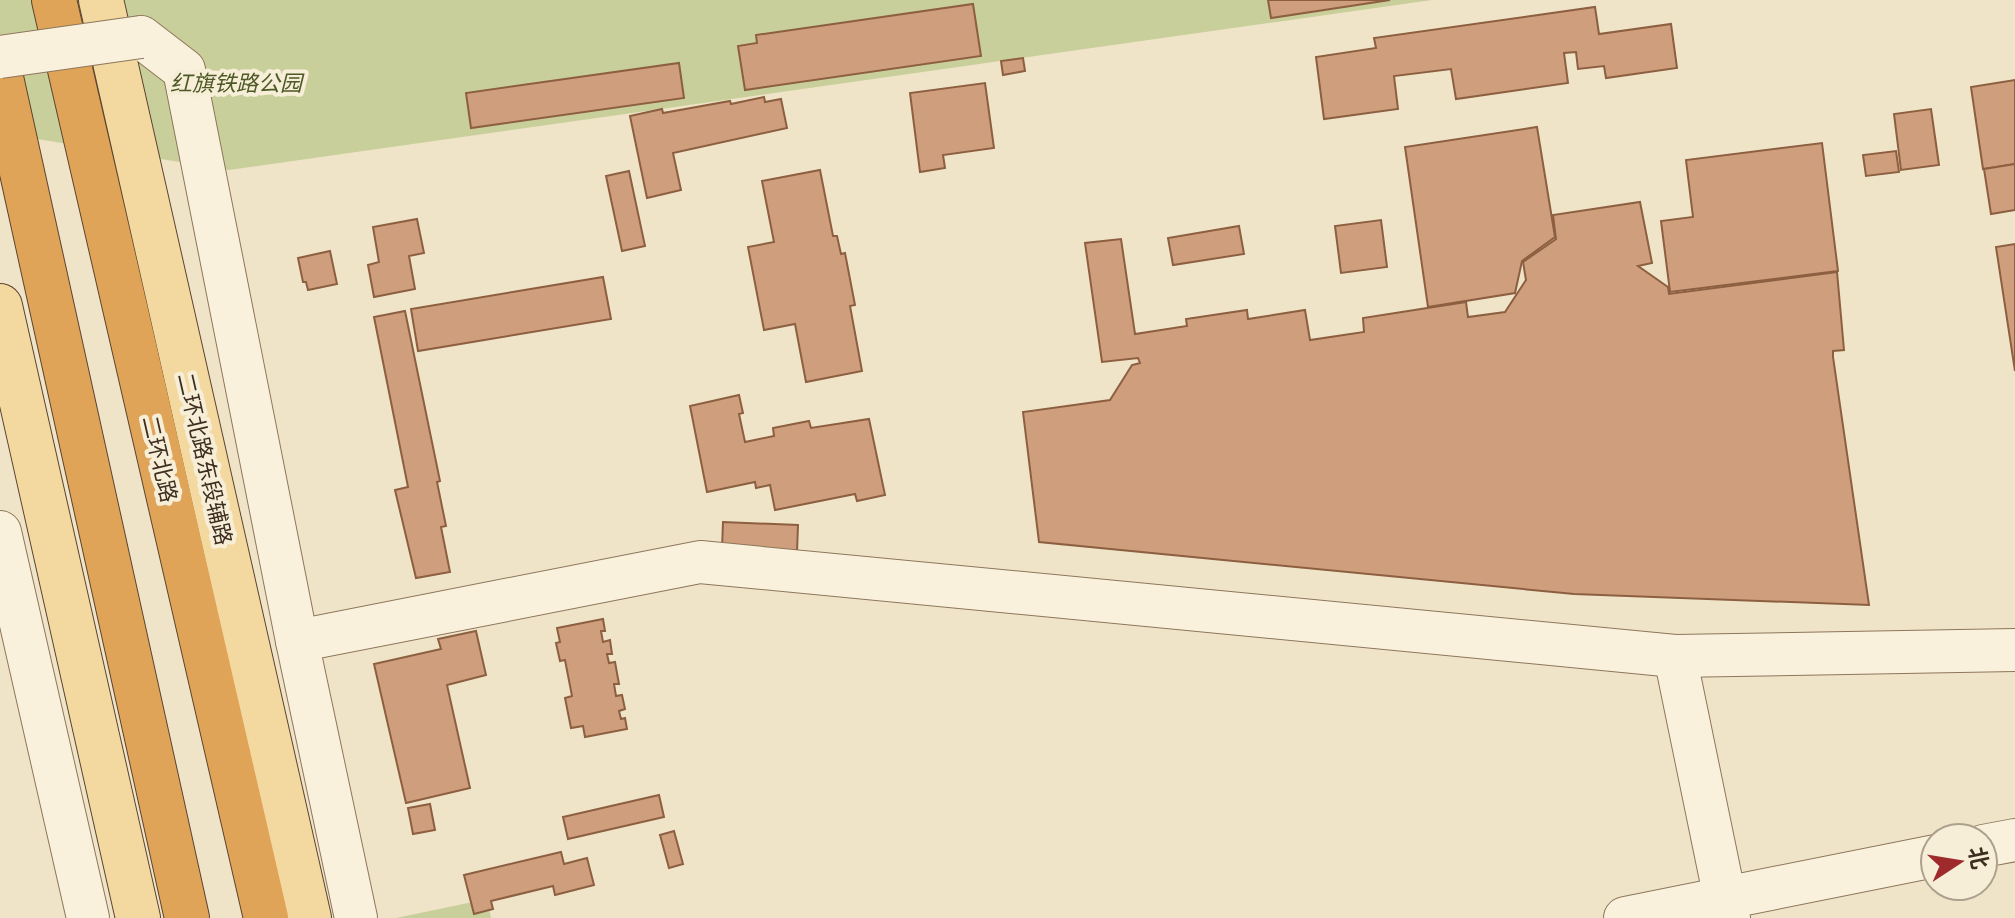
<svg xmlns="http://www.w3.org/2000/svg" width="2015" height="918" font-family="'PT Serif','Noto Sans SC',serif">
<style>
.green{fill:#c9cf9b}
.building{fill:#cf9f7d;stroke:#8d5f41;stroke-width:2}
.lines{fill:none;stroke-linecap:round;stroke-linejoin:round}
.minor-casing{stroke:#8d765c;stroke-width:44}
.major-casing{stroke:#5b4430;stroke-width:46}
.highway-casing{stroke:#5b4430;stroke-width:46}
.minor{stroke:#faf1dc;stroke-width:42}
.major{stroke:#f3d9a0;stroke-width:44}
.highway{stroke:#e0a458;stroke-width:44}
.minor-bridge-casing{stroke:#8d765c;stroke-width:44;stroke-linecap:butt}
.minor-bridge{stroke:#faf1dc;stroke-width:42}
.labels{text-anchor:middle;stroke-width:8;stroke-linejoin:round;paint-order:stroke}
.park-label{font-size:22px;font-style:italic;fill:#4d5a26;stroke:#f7eed8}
.street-label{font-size:22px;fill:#3d2e20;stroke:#f7eed8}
</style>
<rect width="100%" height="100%" fill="#f0e4c8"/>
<g class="green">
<polygon points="0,0 1432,0 229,170 0,133"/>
<polygon points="487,899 491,918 396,918"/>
</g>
<g class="building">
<polygon points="1268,0 1390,0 1271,18"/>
<polygon points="973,4 981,56 745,90 738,46 757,43 756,35"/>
<polygon points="1595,7 1599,34 1671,24 1677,68 1606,78 1604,66 1578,69 1576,52 1564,53 1568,83 1456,99 1451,69 1394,76 1398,109 1324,119 1316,57 1376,48 1374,38"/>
<polygon points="1023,58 1025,71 1003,75 1001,61"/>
<polygon points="679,63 684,98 471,128 466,93"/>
<polygon points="2015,80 2015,164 1983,169 1971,87"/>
<polygon points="985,83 994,148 943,155 945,168 920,172 910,93"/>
<polygon points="764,97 765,102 781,99 787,128 673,153 681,190 647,198 630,116 662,109 663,113 730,101 731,104"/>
<polygon points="1931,109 1939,165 1901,170 1894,114"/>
<polygon points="1537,127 1555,237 1522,261 1515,293 1428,307 1405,147"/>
<polygon points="1822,143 1838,271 1670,292 1661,221 1693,217 1686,160"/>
<polygon points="1896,151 1899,172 1866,176 1863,155"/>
<polygon points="2015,164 2015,210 1991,214 1984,169"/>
<polygon points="820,170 833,236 837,236 841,254 845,253 855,305 850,306 862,371 806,382 795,324 764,330 748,247 774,242 762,181"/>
<polygon points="629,171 645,246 622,251 606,176"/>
<polygon points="1640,202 1652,263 1638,266 1668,287 1669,294 1837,272 1844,350 1833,351 1833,357 1869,605 1574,594 1039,542 1023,412 1110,400 1132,365 1140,363 1138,358 1102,362 1085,243 1121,239 1135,334 1187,326 1186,319 1247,310 1248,319 1305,310 1310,340 1364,332 1363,318 1466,302 1468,317 1505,312 1526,280 1523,262 1556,239 1553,215"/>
<polygon points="417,219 424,253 409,256 415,289 374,297 368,265 379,262 373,227"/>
<polygon points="1381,220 1387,267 1341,273 1335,226"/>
<polygon points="1239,226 1244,254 1173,265 1168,238"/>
<polygon points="2015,244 2015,371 1996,247"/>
<polygon points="330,251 337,284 308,290 306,282 303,282 298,258"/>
<polygon points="603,277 611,319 418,351 411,309"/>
<polygon points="405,311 440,481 437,482 446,526 441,527 450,572 416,578 395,490 408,487 374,317"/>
<polygon points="739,395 743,413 739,414 745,442 774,436 773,428 809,421 811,428 869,419 885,495 857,501 855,494 775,510 770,485 756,488 755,482 707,492 690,406"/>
<polygon points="723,522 798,525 797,552 722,549"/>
<polygon points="603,619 605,631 601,631 603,642 610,640 612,654 607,654 609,663 615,662 619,684 614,684 616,696 622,695 625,709 619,711 621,719 625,718 627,729 585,737 583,726 571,728 565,698 572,696 565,660 560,661 556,643 560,642 557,628"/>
<polygon points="476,631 486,675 447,685 470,788 406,803 374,664 441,649 438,639"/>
<polygon points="659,795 664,817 568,839 563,817"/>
<polygon points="430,804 435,830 413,834 408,808"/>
<polygon points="674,831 683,864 669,868 660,835"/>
<polygon points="561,852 564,864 587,858 594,885 555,895 553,886 491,901 493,909 474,914 464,875"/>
</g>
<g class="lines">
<g class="minor-casing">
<g id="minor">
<polyline points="141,37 184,70 297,641 356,918"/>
<polyline points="0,532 88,918"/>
<polyline points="297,641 700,562 1675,656 2015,650"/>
<polyline points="1675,656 1729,918"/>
<polyline points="1983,846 2015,840"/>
<polyline points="1625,918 1935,856"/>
</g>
</g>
<g class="major-casing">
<g id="major">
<polyline points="101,0 309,918"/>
<polyline points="0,306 138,918"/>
</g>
</g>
<g class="highway-casing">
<g id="highway">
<polyline points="54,0 266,918"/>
<polyline points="0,73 187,918"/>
</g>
</g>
<use href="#minor" class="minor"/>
<use href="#major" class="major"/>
<use href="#highway" class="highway"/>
<g class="minor-bridge-casing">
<polyline id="minor-bridge" points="0,57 141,37"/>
</g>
<use href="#minor-bridge" class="minor-bridge"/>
</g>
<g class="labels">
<g class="park-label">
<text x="236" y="91">红旗铁路公园</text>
</g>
<g class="street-label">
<text transform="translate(160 459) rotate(77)" y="8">二环北路</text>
<text transform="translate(205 459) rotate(77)" y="8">二环北路东段辅路</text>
</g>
</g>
<g transform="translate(1959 862) rotate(78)"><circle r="38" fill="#f7eed8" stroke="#ada18e" stroke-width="2"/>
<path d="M0-6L14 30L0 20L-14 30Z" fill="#9e2a2b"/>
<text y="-12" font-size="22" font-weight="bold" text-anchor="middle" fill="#3d2e20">北</text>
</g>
</svg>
